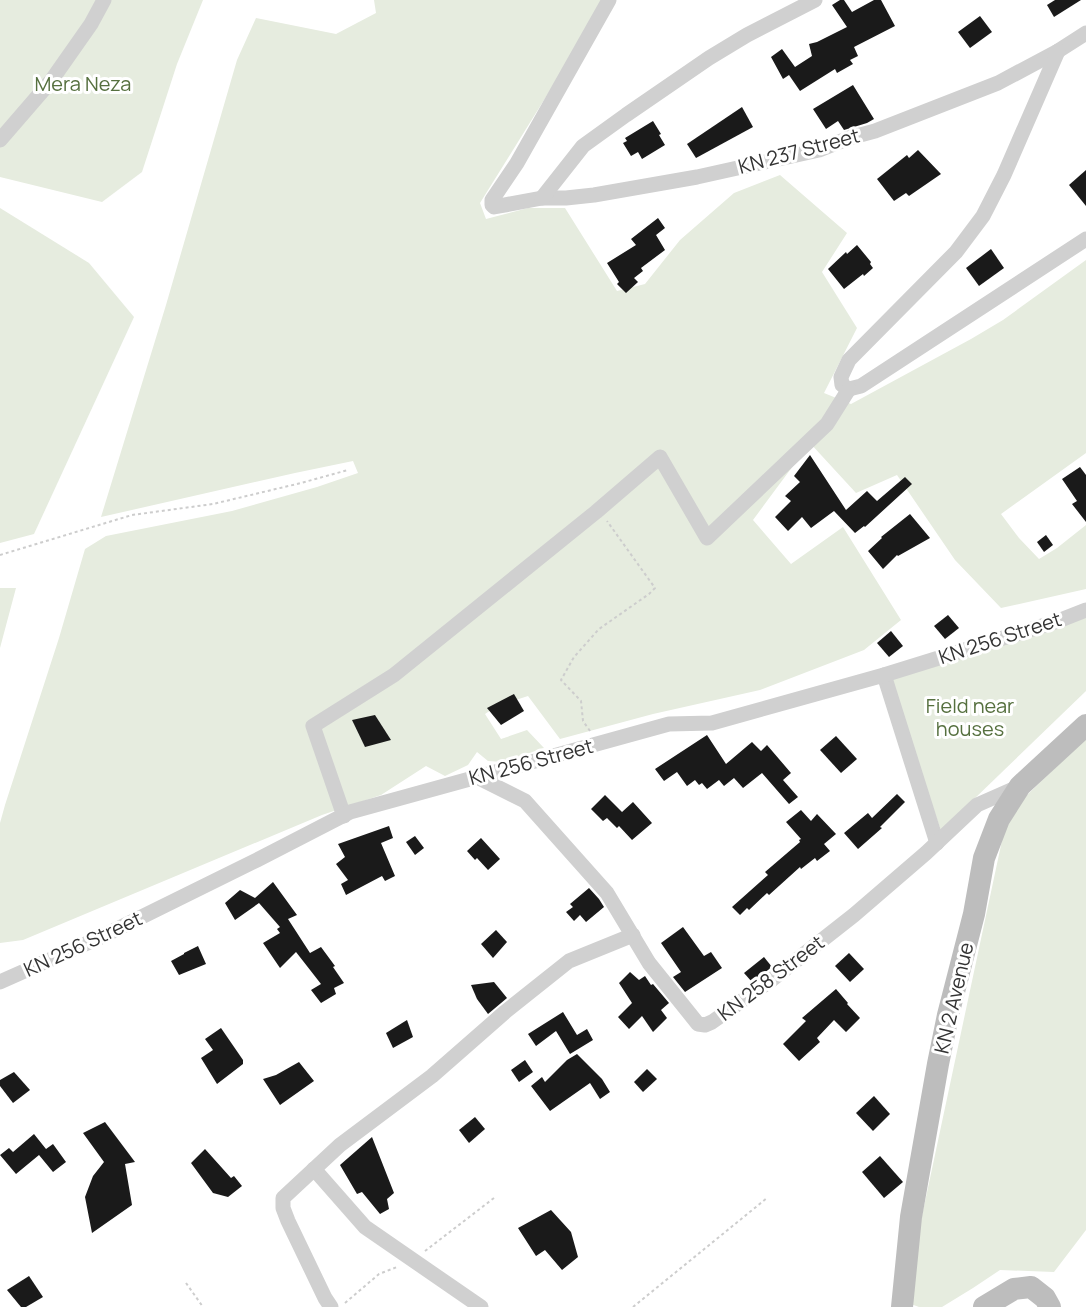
<svg xmlns="http://www.w3.org/2000/svg" width="1086" height="1307" font-family="Manrope,sans-serif">
<style>
.green{fill:#e6ecdf}
.building{fill:#1a1a1a}
.lines{fill:none;stroke-linecap:round;stroke-linejoin:round}
.path{stroke:#cdcdcd;stroke-width:2;stroke-dasharray:3 3;stroke-linecap:butt}
.minor{stroke:#d0d0d0;stroke-width:15}
.secondary{stroke:#bdbdbd;stroke-width:22}
.labels{text-anchor:middle;stroke-width:6;stroke-linejoin:round;paint-order:stroke}
.park-label{font-size:20px;fill:#56703f;stroke:#fff}
.street-label{font-size:20px;fill:#333;stroke:#fff}
</style>
<rect width="100%" height="100%" fill="#fff"/>
<g class="green">
<polygon points="0,0 203,0 177,64 142,172 102,202 0,177"/>
<polygon points="374,0 602,0 588,29 480,203 486,219 528,208 565,208 617,291 645,284 680,240 734,193 780,175 847,233 822,272 857,328 824,393 851,404 971,339 1003,320 1086,260 1086,453 1001,514 1019,538 1039,559 1057,548 1086,525 1086,589 1001,608 955,560 897,475 856,493 810,443 753,520 791,564 843,527 901,620 864,650 760,690 653,714 560,739 528,696 497,706 485,714 501,739 527,730 544,748 503,762 488,761 477,752 468,765 445,776 426,766 381,795 322,815 23,940 0,943 0,823 5,805 59,638 85,549 106,536 232,511 317,487 358,473 353,461 295,473 101,517 166,305 237,60 256,18 336,34 376,13"/>
<polygon points="0,208 89,263 134,317 34,534 0,543"/>
<polygon points="0,588 16,588 0,648"/>
<polygon points="1086,613 1086,691 941,831 890,680"/>
<polygon points="1086,738 1086,1230 1054,1272 1000,1270 973,1288 942,1307 919,1307 908,1303 913,1258 1004,831 1024,798"/>
</g>
<g class="building">
<polygon points="840,0 844,0 852,12 874,0 881,0 895,26 854,47 858,56 850,60 853,64 837,73 835,69 800,91 789,75 783,79 771,57 782,49 795,67 812,56 809,44 817,42 847,27 832,5"/>
<polygon points="1055,0 1081,0 1054,17 1047,5"/>
<polygon points="980,16 992,32 970,48 958,32"/>
<polygon points="853,85 874,119 867,123 844,130 838,121 826,129 813,109"/>
<polygon points="742,107 753,127 696,158 687,144"/>
<polygon points="653,121 661,134 659,135 665,145 642,159 638,152 631,156 623,143 627,141 625,138"/>
<polygon points="918,150 941,174 909,196 906,193 894,201 877,179 907,155 909,158"/>
<polygon points="1086,170 1086,206 1069,185"/>
<polygon points="658,218 665,228 656,235 665,250 641,268 643,271 634,278 638,282 626,293 617,284 619,282 607,263 636,245 631,239"/>
<polygon points="857,245 871,262 870,264 873,268 864,276 863,274 844,289 828,269 846,252 847,254"/>
<polygon points="991,249 1004,268 979,286 966,268"/>
<polygon points="810,455 846,510 867,491 877,501 905,477 912,484 865,527 864,526 855,533 834,511 811,528 802,517 788,531 775,517 791,501 785,496 800,482 794,476"/>
<polygon points="1080,467 1086,475 1086,522 1072,504 1077,501 1062,479"/>
<polygon points="910,514 930,538 898,556 897,555 883,569 868,551 882,538 881,537"/>
<polygon points="1046,535 1053,545 1044,552 1037,542"/>
<polygon points="948,615 959,628 945,639 934,626"/>
<polygon points="891,631 903,646 889,657 877,643"/>
<polygon points="514,694 524,711 501,725 487,708"/>
<polygon points="375,715 391,740 365,747 352,720"/>
<polygon points="707,735 726,764 752,742 761,751 767,745 791,773 783,780 798,797 789,804 762,773 743,788 734,778 724,786 719,780 707,789 702,783 699,785 695,780 687,786 677,772 664,781 655,769"/>
<polygon points="836,736 857,759 841,773 820,750"/>
<polygon points="897,794 905,802 880,827 882,828 858,849 844,833 868,813 872,818"/>
<polygon points="605,795 622,812 633,802 652,823 632,840 619,826 617,828 607,818 603,821 591,809"/>
<polygon points="801,810 811,821 817,814 836,834 824,844 830,851 817,861 815,858 801,869 800,867 769,895 767,893 749,910 747,908 740,915 732,907 768,875 765,872 800,842 799,840 801,839 786,822"/>
<polygon points="389,826 393,838 381,843 395,876 385,881 382,876 346,895 341,884 348,880 336,864 345,857 338,844"/>
<polygon points="415,836 424,848 415,855 406,842"/>
<polygon points="481,838 500,859 488,870 477,858 475,860 467,851"/>
<polygon points="273,882 297,915 288,919 310,953 321,947 335,966 333,967 344,983 334,988 336,994 321,1003 311,990 321,984 296,952 280,968 263,943 280,933 277,929 280,927 259,903 235,920 225,903 240,890 255,898"/>
<polygon points="589,888 599,899 604,907 586,922 580,915 574,921 566,912 573,907 570,904"/>
<polygon points="683,927 704,956 711,952 722,968 685,992 673,977 681,972 661,943"/>
<polygon points="496,930 507,942 493,958 481,944"/>
<polygon points="198,946 206,964 179,975 171,961 184,954 184,953"/>
<polygon points="849,953 864,969 850,982 835,966"/>
<polygon points="764,957 772,967 752,982 744,973"/>
<polygon points="630,972 639,980 645,976 651,985 653,984 669,1003 661,1010 667,1018 653,1032 642,1016 629,1029 618,1017 632,1003 619,983"/>
<polygon points="494,982 507,998 488,1014 477,999 471,985"/>
<polygon points="836,989 848,1003 847,1004 860,1018 846,1032 834,1020 817,1038 820,1042 799,1061 783,1044 806,1021 802,1018"/>
<polygon points="563,1012 577,1035 587,1029 593,1040 570,1054 556,1031 536,1046 528,1034"/>
<polygon points="407,1020 413,1037 393,1048 386,1033"/>
<polygon points="221,1028 243,1060 243,1064 217,1084 201,1058 213,1050 205,1039"/>
<polygon points="577,1054 602,1079 610,1092 600,1099 590,1083 550,1111 531,1086 542,1077 545,1082 567,1060"/>
<polygon points="525,1060 533,1072 519,1082 511,1070"/>
<polygon points="299,1062 314,1081 280,1105 263,1079 276,1075"/>
<polygon points="647,1069 657,1079 643,1092 634,1082"/>
<polygon points="14,1072 30,1090 13,1103 0,1086 0,1080"/>
<polygon points="874,1096 890,1114 873,1131 856,1113"/>
<polygon points="475,1117 485,1129 469,1143 459,1130"/>
<polygon points="105,1122 135,1162 125,1164 132,1205 92,1233 85,1197 93,1176 104,1162 83,1133"/>
<polygon points="34,1134 46,1149 53,1144 66,1162 53,1172 39,1155 16,1174 0,1155 9,1148 13,1152"/>
<polygon points="372,1137 394,1193 387,1199 389,1209 380,1214 362,1192 357,1194 340,1165"/>
<polygon points="205,1149 231,1178 234,1176 242,1186 228,1197 213,1193 191,1163"/>
<polygon points="880,1156 903,1182 884,1198 862,1172"/>
<polygon points="551,1210 571,1232 578,1257 562,1270 545,1250 536,1256 518,1228"/>
<polygon points="29,1276 43,1297 26,1307 21,1307 7,1290"/>
</g>
<g class="lines">
<g class="path">
<polyline points="0,555 132,515 213,504 301,483 348,470"/>
<polyline points="590,731 583,721 581,701 561,680 574,657 599,629 649,594 655,588 607,521"/>
<polyline points="425,1251 494,1198"/>
<polyline points="186,1283 203,1307"/>
<polyline points="345,1303 379,1274 397,1267"/>
<polyline points="633,1307 767,1198"/>
</g>
<g class="minor">
<polyline points="609,0 517,163 492,200 492,205 494,207 542,198 566,198 594,195 697,177 819,150 849,138 875,131 998,83 1058,51 1086,33"/>
<polyline points="1058,51 1004,175 983,216 956,252 849,360 841,377 842,385 849,389 861,386 1086,239"/>
<polyline points="0,140 51,81 91,24 104,0"/>
<polyline points="542,198 583,146 626,115 709,58 747,35 815,0"/>
<polyline points="884,675 937,843"/>
<polyline points="477,777 525,801 607,893 649,963 698,1024 705,1025 712,1022 770,981 854,915 926,853 977,805 1020,786"/>
<polyline points="344,816 313,726 394,675 596,512 660,457 707,538 827,424 849,389"/>
<polyline points="0,982 101,937 257,860 350,812 669,724 712,723 884,675 1058,621 1086,610"/>
<polyline points="314,1169 365,1227 481,1307"/>
<polyline points="331,1307 325,1298 288,1221 283,1208 283,1198 340,1145 432,1076 505,1012 569,961 633,935"/>
</g>
<g class="secondary">
<polyline points="902,1307 911,1217 938,1064 948,1015 974,914 984,858 999,819 1020,786 1086,725"/>
<polyline points="984,1307 1014,1289 1031,1287 1045,1298 1050,1307"/>
</g>
</g>
<g class="labels">
<g class="park-label">
<text x="83" y="91">Mera Neza</text>
<text x="970" y="713">Field near<tspan x="970" dy="23">houses</tspan></text>
</g>
<g class="street-label">
<text transform="translate(799 151) rotate(-15)" y="7">KN 237 Street</text>
<text transform="translate(1000 638) rotate(-18)" y="7">KN 256 Street</text>
<text transform="translate(531 762) rotate(-15)" y="7">KN 256 Street</text>
<text transform="translate(83 944) rotate(-25)" y="7">KN 256 Street</text>
<text transform="translate(771 978) rotate(-37)" y="7">KN 258 Street</text>
<text transform="translate(954 998) rotate(-77)" y="7">KN 2 Avenue</text>
</g>
</g>
</svg>
